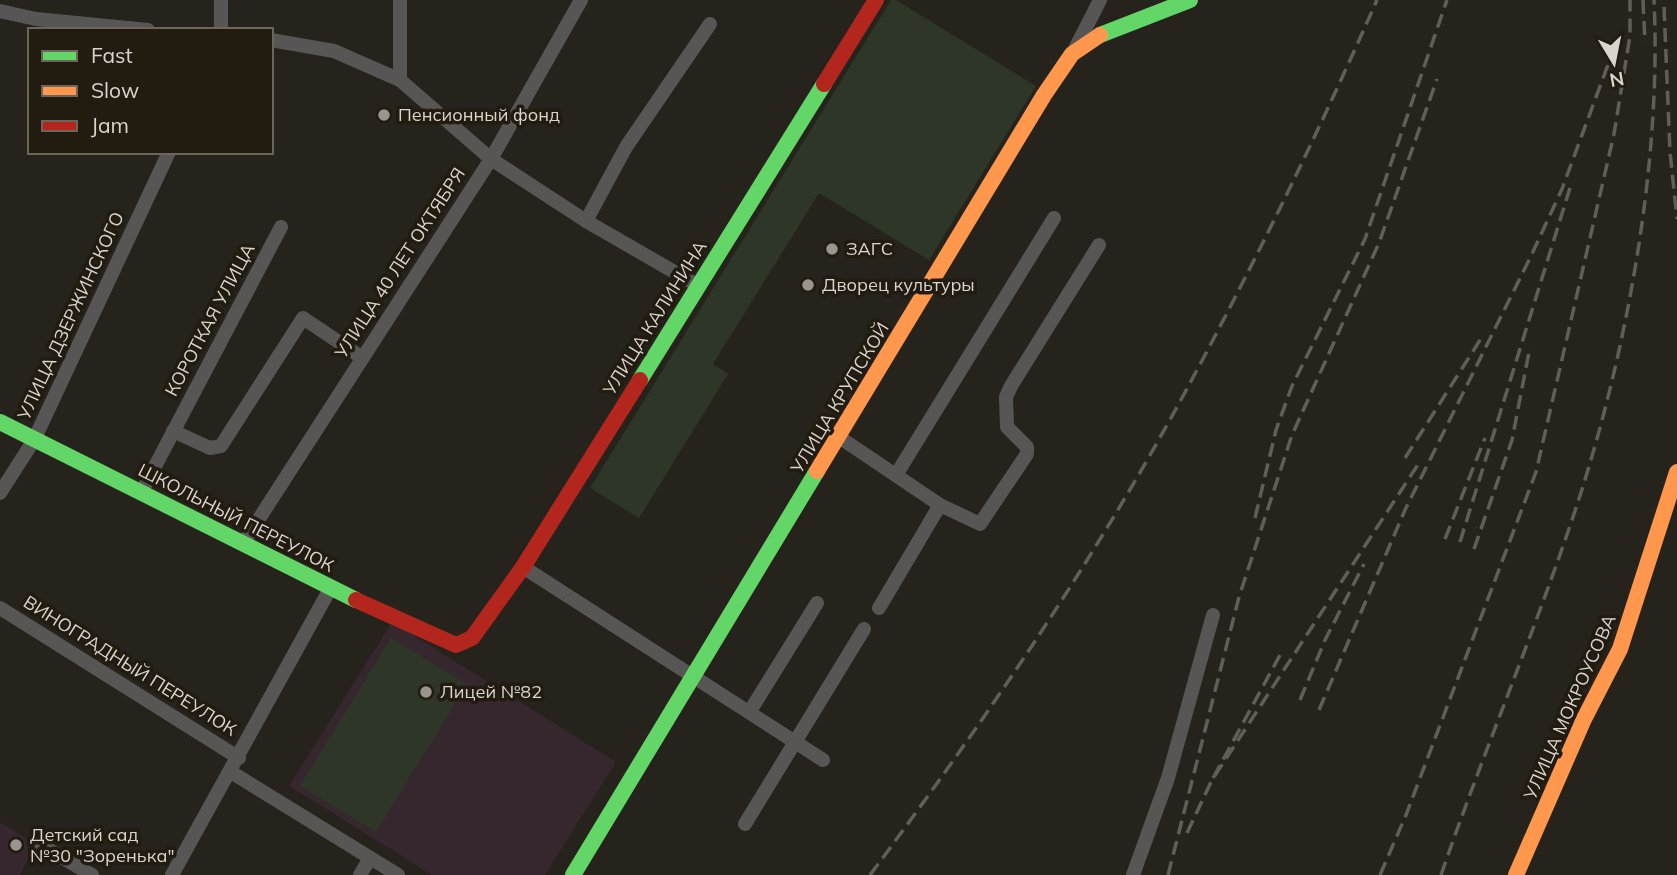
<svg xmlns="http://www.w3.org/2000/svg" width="1677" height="875" font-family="Mulish,sans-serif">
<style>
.education{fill:#36262d}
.green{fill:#2e3727}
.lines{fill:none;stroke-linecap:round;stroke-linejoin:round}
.street{stroke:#585655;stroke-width:14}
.fast{stroke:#63d668;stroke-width:16}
.slow{stroke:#ff974d;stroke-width:16}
.jam{stroke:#b3261e;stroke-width:16}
.rail{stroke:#615e5a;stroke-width:3.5;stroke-dasharray:14 7;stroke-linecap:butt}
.poi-dot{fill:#9a968f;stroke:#211b10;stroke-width:2.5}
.labels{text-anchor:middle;stroke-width:7;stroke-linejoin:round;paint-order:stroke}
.poi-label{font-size:18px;fill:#d9d4cd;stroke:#211b10;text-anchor:start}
.street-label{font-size:18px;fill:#d9d4cd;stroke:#211b10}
</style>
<rect width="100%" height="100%" fill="#26231d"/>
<g class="education">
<polygon points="392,622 616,762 545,875 432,875 289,786"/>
<polygon points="0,822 29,840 33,849 20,875 0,875"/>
</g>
<g class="green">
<polygon points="891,0 896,0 1036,86 929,260 819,193 713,364 728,374 639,518 590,488"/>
<polygon points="391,638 467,684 376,832 300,786"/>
</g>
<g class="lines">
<g class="street">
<polyline points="400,0 400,80"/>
<polyline points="0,11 36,19 148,30"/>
<polyline points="221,30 221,0"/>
<polyline points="271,40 334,51 400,80 491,159 586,221 697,285"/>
<polyline points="1075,49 1100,0"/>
<polyline points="586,221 626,147 710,24"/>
<polyline points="173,431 210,448 221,446 303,318 361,357"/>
<polyline points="839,437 940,505 980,524 1027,454 1027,447 1007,427 1006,397 1011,386 1099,245"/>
<polyline points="896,475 1054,218"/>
<polyline points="142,491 281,227"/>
<polyline points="0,493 34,440 169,152"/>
<polyline points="244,542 491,159 581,0"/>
<polyline points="523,567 823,760"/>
<polyline points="0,608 239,758"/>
<polyline points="879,608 940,505"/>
<polyline points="750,711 817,603"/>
<polyline points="231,772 398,875"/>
<polyline points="745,824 864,629"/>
<polyline points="36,842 92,875"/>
<polyline points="172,875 330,589"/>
<polyline points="360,875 370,858"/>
<polyline points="1133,875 1168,778 1213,615"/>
</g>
<g class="fast">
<polyline points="1100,35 1190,0"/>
<polyline points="640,380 824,84"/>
<polyline points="0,422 356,600"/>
<polyline points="573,875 817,471"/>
</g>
<g class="slow">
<polyline points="817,471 1044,95 1072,54 1100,35"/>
<polyline points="1516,875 1584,719 1620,649 1677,472"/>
</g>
<g class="jam">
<polyline points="824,84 876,0"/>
<polyline points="356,600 456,645 472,638 523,567 640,380"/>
</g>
<g class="rail">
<polyline points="1643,0 1645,42"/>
<polyline points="1664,7 1670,152 1677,219"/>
<polyline points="1405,458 1482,337"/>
<polyline points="1255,518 1276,430 1292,386 1365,239 1447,0"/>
<polyline points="1445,539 1485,438"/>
<polyline points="1460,542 1570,188"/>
<polyline points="1474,549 1512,440 1530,347"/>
<polyline points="1280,655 1212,780 1419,463"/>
<polyline points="1300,700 1325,640 1364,564"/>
<polyline points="1319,710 1405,510 1531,256 1562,189 1609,62"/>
<polyline points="1187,833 1212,780"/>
<path d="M870 875C981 726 1087 571 1177 407 1249 275 1316 138 1377 0"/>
<polyline points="1168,875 1239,597 1292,435 1379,243 1437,79"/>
<polyline points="1380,875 1406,815 1536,472 1614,134 1630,36 1630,0"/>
<path d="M1441 875C1483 753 1534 634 1575 511 1626 357 1662 163 1654 0"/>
</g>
</g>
<g class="poi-dot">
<circle cx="384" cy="115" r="7"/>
<circle cx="832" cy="249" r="7"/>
<circle cx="808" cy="285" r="7"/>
<circle cx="426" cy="692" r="7"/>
<circle cx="16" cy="845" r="7"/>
</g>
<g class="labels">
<g class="poi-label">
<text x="398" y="121">Пенсионный фонд</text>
<text x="846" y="255">ЗАГС</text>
<text x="822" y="291">Дворец культуры</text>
<text x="440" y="698">Лицей №82</text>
<text x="30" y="841">Детский сад<tspan x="30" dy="21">№30 "Зоренька"</tspan></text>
</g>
<g class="street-label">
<text transform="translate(400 263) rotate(-57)" y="6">УЛИЦА 40 ЛЕТ ОКТЯБРЯ</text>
<text transform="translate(71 316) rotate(-65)" y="6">УЛИЦА ДЗЕРЖИНСКОГО</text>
<text transform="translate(655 318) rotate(-58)" y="6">УЛИЦА КАЛИНИНА</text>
<text transform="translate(210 320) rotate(-62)" y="6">КОРОТКАЯ УЛИЦА</text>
<text transform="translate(840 398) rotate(-59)" y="6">УЛИЦА КРУПСКОЙ</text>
<text transform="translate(236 518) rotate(27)" y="6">ШКОЛЬНЫЙ ПЕРЕУЛОК</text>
<text transform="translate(130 666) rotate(32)" y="6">ВИНОГРАДНЫЙ ПЕРЕУЛОК</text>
<text transform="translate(1570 707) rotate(-66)" y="6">УЛИЦА МОКРОУСОВА</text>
</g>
</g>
<rect x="28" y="28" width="245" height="126" fill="#211b10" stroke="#6b655c" stroke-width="2"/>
<rect x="42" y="51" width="35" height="10" fill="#63d668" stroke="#6b655c" stroke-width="2"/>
<text x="91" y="63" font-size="21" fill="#d9d4cd">Fast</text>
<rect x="42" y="86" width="35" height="10" fill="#ff974d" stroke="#6b655c" stroke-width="2"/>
<text x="91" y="98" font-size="21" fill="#d9d4cd">Slow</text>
<rect x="42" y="121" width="35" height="10" fill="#b3261e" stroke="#6b655c" stroke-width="2"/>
<text x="91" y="133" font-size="21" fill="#d9d4cd">Jam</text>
<g transform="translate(1614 63) rotate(170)" stroke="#211b10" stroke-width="5" paint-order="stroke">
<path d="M0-5L12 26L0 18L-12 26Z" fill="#d9d4cd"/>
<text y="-10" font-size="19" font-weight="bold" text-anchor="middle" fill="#d9d4cd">N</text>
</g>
</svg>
